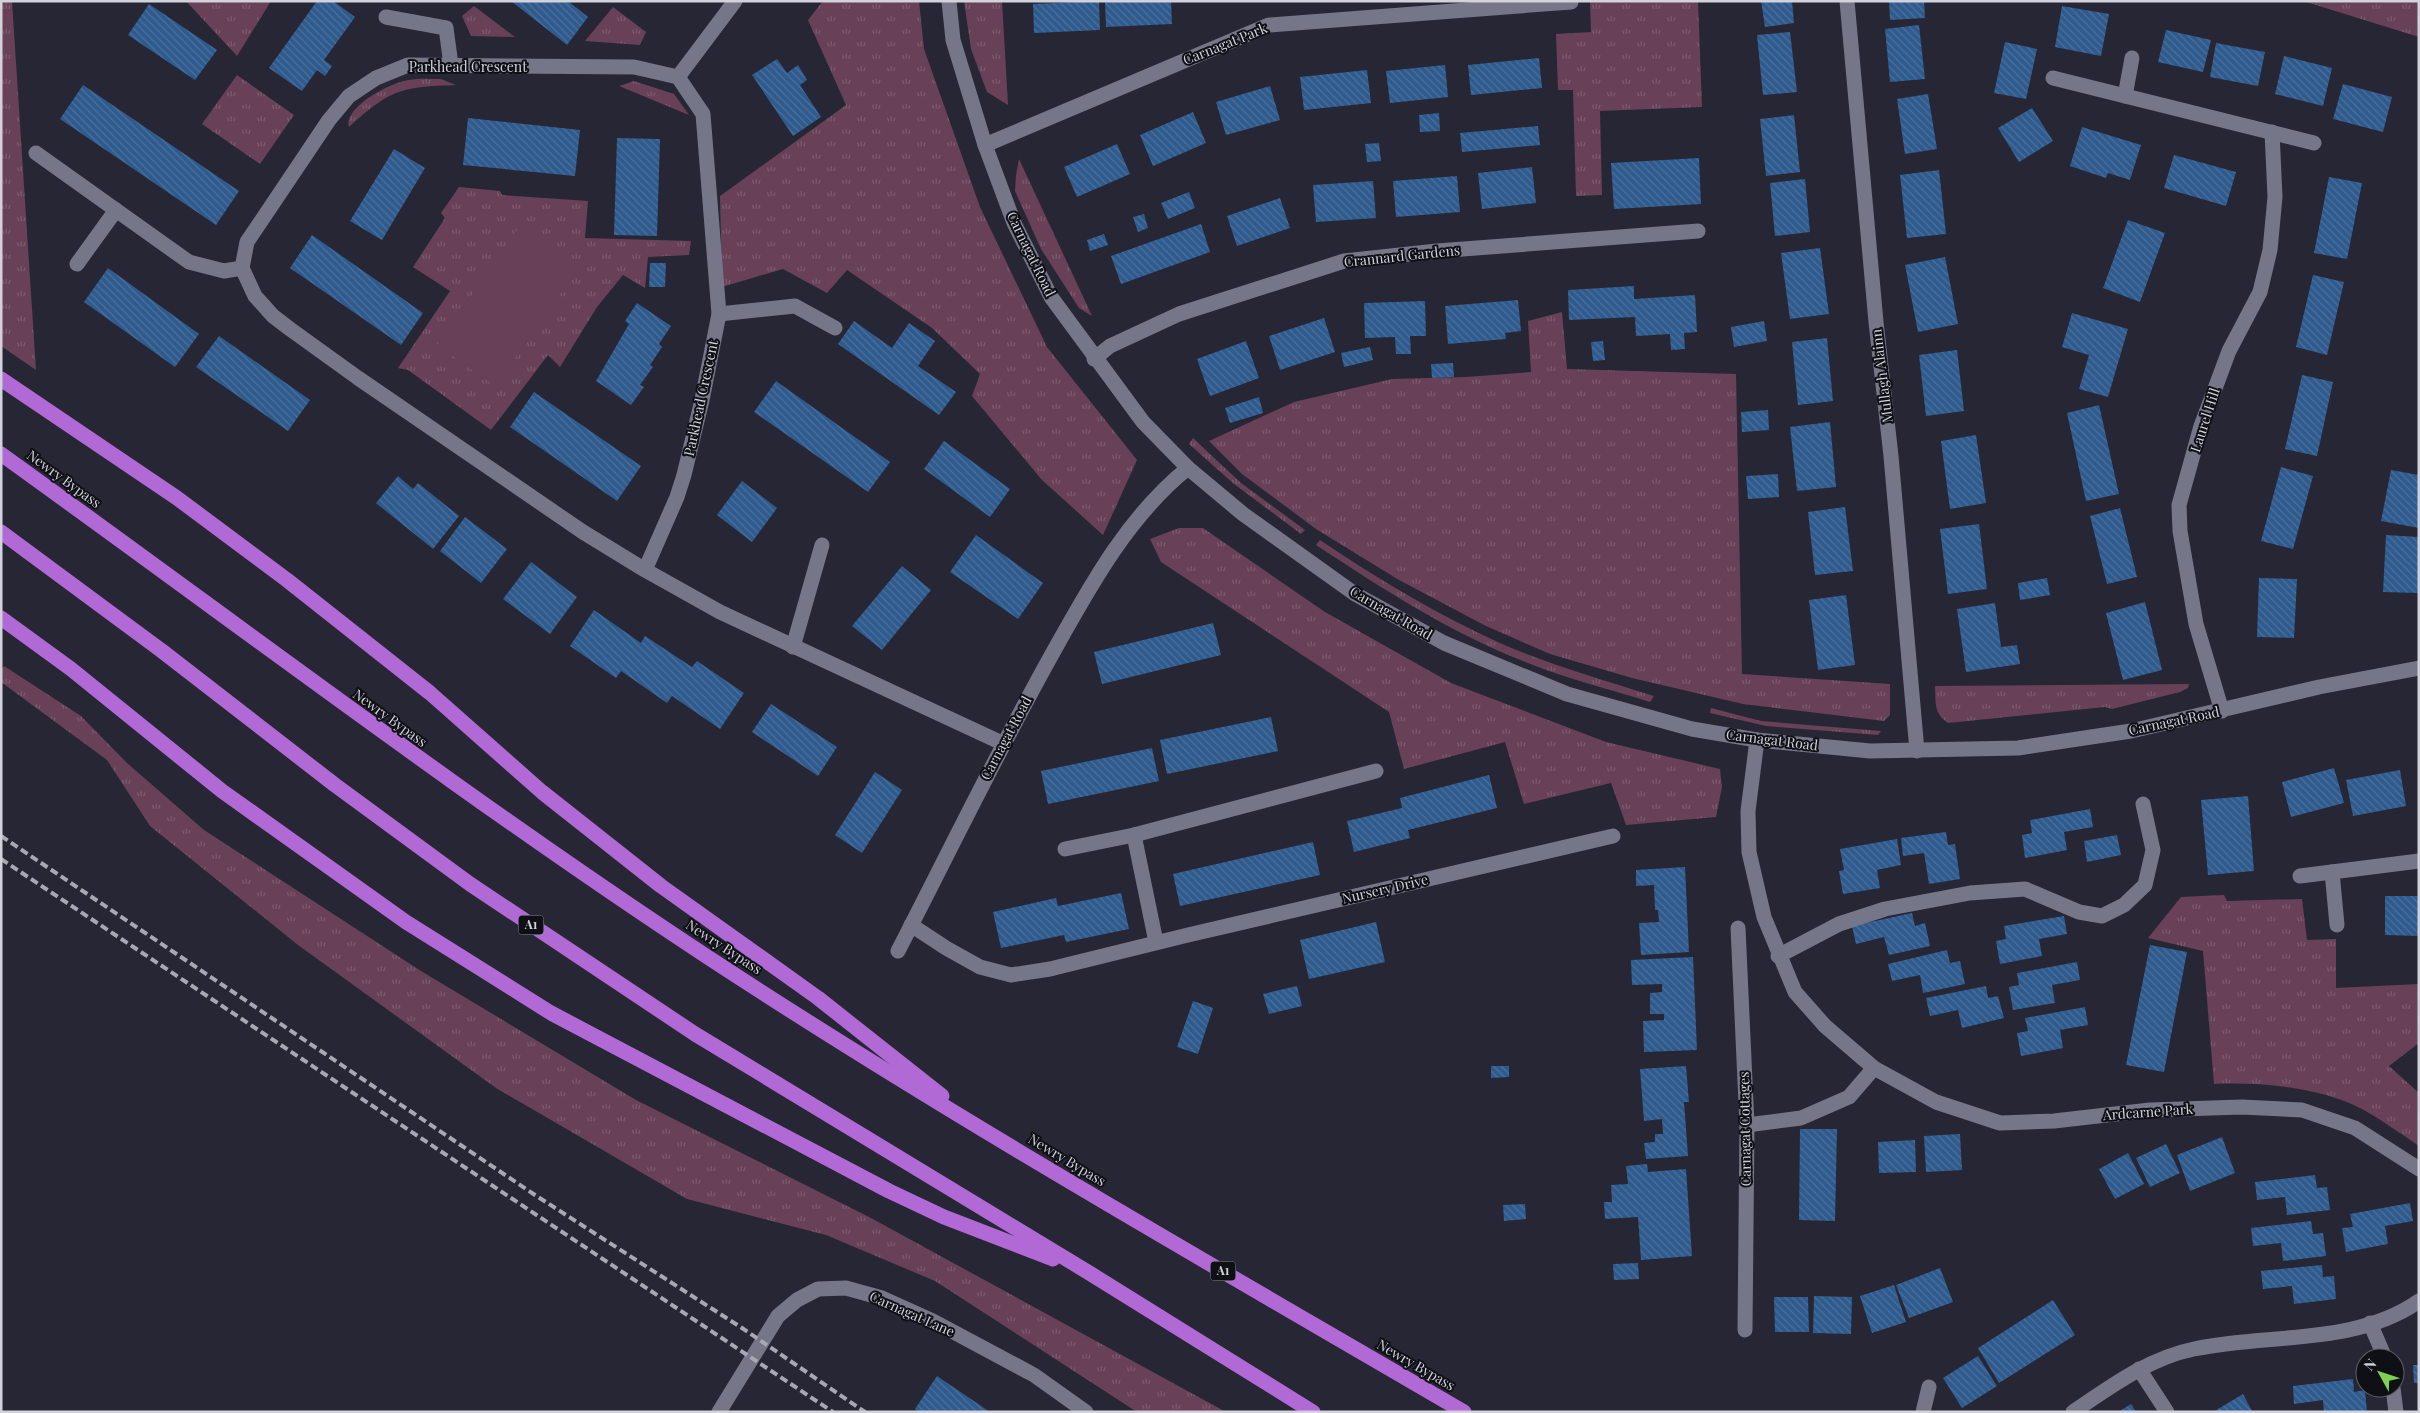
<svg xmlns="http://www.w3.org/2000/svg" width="2420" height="1413" font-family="'Playfair Display',serif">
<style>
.grass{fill:url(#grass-tufts)}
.pitch{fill:#684058}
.building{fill:url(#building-back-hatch)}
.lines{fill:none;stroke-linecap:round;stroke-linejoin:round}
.minor{stroke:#757687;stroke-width:15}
.highway{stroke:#b169d5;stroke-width:15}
.rail{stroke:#a8a8b3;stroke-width:4;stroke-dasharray:8 4;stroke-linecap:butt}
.labels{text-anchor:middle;stroke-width:4;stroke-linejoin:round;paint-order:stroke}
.shield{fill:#0f1016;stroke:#9798a0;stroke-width:1}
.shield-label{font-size:12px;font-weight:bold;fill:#d1d2db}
.street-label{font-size:14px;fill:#d1d2db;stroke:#0f1016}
</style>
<defs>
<pattern id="grass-tufts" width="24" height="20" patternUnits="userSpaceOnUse" patternTransform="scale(1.25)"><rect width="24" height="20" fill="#684058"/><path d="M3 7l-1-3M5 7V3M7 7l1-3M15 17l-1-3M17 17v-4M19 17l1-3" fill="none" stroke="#7d5b6f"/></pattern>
<pattern id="building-back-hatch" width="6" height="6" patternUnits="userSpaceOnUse" patternTransform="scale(1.25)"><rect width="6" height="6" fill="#2e5a8d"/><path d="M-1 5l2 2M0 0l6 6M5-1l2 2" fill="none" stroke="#4b719c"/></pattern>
</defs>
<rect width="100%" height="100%" fill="#262634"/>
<g class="grass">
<polygon points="1,1 12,1 36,370 1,346"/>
<polygon points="186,1 271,1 237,56"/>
<polygon points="823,1 919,1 924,49 980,207 1047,347 1137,460 1103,535 1042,480 972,396 980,374 932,328 847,270 827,293 783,269 722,287 720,196 846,105 808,20"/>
<polygon points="964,1 1002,1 1008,105 987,92 971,49"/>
<polygon points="1590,1 1698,1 1702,107 1600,111 1602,195 1576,196 1573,90 1558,90 1556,34 1591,32"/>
<polygon points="2303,1 2419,1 2419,37"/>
<polygon points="474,6 515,37 471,36 462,16"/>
<polygon points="613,7 646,32 640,45 585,41"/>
<polygon points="237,75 294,115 260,164 202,124"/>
<path d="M441 79 456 85C401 87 391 89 349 127 344 106 392 82 409 80 419 78 431 79 441 79Z"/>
<polygon points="634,81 674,94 689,115 619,86"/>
<polygon points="1019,159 1092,316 1079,308 1041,249 1015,191 1016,175"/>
<polygon points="459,187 500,191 502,195 588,201 585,238 691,241 689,255 648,257 645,288 623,275 597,307 560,367 548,355 491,430 408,370 398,368 450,291 413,267 445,218 441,213"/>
<polygon points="1562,312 1567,369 1736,374 1742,674 1890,684 1890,715 1884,721 1743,704 1632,678 1550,654 1486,626 1399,580 1316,529 1242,474 1209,441 1294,402 1392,379 1466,377 1531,372 1528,321"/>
<polygon points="1193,438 1241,483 1305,530 1301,534 1234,484 1189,444"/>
<polygon points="1179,528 1203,528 1325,612 1451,683 1606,742 1720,769 1722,787 1716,817 1626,825 1611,783 1524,804 1505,742 1404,769 1389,712 1161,562 1150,539"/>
<path d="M1320 540C1378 579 1438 615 1502 644 1551 665 1603 680 1654 696L1650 702C1610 689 1567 679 1528 663 1452 634 1383 589 1316 545Z"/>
<polygon points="4,666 81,716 127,763 204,830 421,971 636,1100 871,1218 1226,1412 1137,1412 935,1281 826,1235 687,1199 496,1088 298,945 150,826 107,760 1,682 1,670"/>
<path d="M2189 684 2188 688 2180 692 2112 709 2105 707 1948 723C1933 712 1936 703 1935 686Z"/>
<polygon points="1711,708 1761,721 1881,731 1878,735 1766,726 1710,713"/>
<path d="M2224 895 2227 901 2302 899 2307 940 2336 939V988L2419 984V1043L2389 1066 2419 1093V1146C2401 1134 2383 1121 2364 1110 2322 1087 2261 1082 2214 1084L2203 951 2148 938 2181 897Z"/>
</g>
<polygon class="pitch" points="518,229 577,270 495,386 437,345"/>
<g class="building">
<polygon points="317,1 333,1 355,17 324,60 332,66 325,76 317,70 302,91 269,68"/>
<polygon points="511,1 568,1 588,17 567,45"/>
<polygon points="1099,1 1100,30 1034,33 1033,4"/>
<polygon points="1105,1 1171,1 1172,24 1106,27"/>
<polygon points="1761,1 1792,1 1794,23 1765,27"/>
<polygon points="1889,1 1924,1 1925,18 1890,20"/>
<polygon points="149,4 217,50 195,80 128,35"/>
<polygon points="2062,6 2109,14 2101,56 2055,47"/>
<polygon points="1919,25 1925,79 1890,82 1885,29"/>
<polygon points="2166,30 2211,40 2203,72 2158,62"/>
<polygon points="1790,32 1797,92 1763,95 1757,35"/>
<polygon points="2005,42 2037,49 2026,99 1994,93"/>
<polygon points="2216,43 2265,52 2258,86 2210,77"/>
<polygon points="2284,56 2332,68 2323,106 2275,94"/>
<polygon points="1539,58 1542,88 1471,95 1468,65"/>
<polygon points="777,59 787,73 798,65 807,80 800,85 821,117 793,136 752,75"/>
<polygon points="1445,65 1448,97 1390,103 1386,71"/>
<polygon points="1367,70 1371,103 1304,110 1300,77"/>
<polygon points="2343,84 2392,97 2383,132 2333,119"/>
<polygon points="83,85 239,191 216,225 60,119"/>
<polygon points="1270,86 1280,120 1226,135 1216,102"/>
<polygon points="1928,94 1937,149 1905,154 1897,99"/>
<polygon points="2032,108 2053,141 2019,162 1998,128"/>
<polygon points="1193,112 1206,143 1153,166 1140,135"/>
<polygon points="1439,113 1440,131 1420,132 1419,115"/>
<polygon points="1794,115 1800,172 1766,176 1760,119"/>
<polygon points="468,118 580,130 575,176 463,165"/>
<polygon points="1538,126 1540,145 1462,152 1460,133"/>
<polygon points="2082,127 2141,145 2130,180 2108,173 2106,178 2070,166"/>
<polygon points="617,138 660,139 657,236 614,235"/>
<polygon points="1379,143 1381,161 1367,162 1365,144"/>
<polygon points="1117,144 1130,174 1077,197 1064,167"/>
<polygon points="394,149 425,168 382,240 350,221"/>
<polygon points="2174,155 2236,172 2226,206 2164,188"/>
<polygon points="1699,158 1701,204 1614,209 1611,163"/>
<polygon points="1532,167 1536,203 1482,209 1478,173"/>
<polygon points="1939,170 1946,234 1907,238 1900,175"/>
<polygon points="1457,176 1460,212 1396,217 1393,181"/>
<polygon points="2329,177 2362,183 2347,259 2314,253"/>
<polygon points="1805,179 1810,232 1775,236 1770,183"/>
<polygon points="1373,181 1376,218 1316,222 1313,185"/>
<polygon points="1189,192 1195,208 1168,219 1161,203"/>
<polygon points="1280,198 1290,228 1237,246 1227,216"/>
<polygon points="1144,214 1148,228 1138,232 1133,217"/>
<polygon points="2128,220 2165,233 2140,302 2103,288"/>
<polygon points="1201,224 1210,252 1121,284 1111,256"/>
<polygon points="1104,234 1108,245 1090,251 1087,240"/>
<polygon points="312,235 423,313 401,345 290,268"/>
<polygon points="1820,248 1829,314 1790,319 1781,253"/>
<polygon points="1945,257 1958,324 1918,332 1905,265"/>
<polygon points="650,263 666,263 665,287 649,287"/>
<polygon points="108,268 199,334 175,367 84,302"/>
<polygon points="2313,275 2344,282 2327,355 2296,347"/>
<polygon points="1634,286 1634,299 1695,295 1697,332 1684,333 1685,349 1671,350 1670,334 1636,336 1635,317 1569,320 1568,290"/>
<polygon points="1518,300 1521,331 1505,333 1506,339 1448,344 1445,306"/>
<polygon points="1425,301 1426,336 1410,336 1411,354 1396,354 1395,337 1365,338 1364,303"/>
<polygon points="637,303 671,326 659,344 662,347 650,365 653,367 640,385 644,387 631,405 596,381 629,324 625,321"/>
<polygon points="2072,313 2128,329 2108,397 2079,389 2089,355 2062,347"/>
<polygon points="1324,318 1335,352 1280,370 1269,336"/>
<polygon points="854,321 892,348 909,323 935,341 918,366 956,392 939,415 838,344"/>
<polygon points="1764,321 1767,341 1734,347 1731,327"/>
<polygon points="219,336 310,400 288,431 196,367"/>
<polygon points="1827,338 1833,401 1798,405 1792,342"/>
<polygon points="1246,341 1259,378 1210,396 1197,359"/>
<polygon points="1603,341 1605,360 1593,361 1591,342"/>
<polygon points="1370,347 1373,360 1344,367 1341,353"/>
<polygon points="1957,350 1964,411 1926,416 1919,355"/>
<polygon points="1453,363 1454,377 1432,378 1431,364"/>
<polygon points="2302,375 2333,382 2317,456 2285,449"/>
<polygon points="776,381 890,462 868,492 754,412"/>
<polygon points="534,392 641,466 617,501 510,427"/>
<polygon points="1259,397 1263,413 1230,423 1225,408"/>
<polygon points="2099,405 2119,494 2086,501 2067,413"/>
<polygon points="1768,410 1769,430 1742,432 1741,412"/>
<polygon points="1830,422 1836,487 1797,491 1790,427"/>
<polygon points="1976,435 1986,503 1950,509 1941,441"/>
<polygon points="944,441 1010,489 990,517 924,469"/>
<polygon points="2281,467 2313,476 2293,549 2261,541"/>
<polygon points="2391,470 2419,475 2419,528 2381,521"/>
<polygon points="1778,474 1779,497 1748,499 1746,476"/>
<polygon points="398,476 413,489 418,483 459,516 433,549 376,503"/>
<polygon points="742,481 777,508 752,542 717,515"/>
<polygon points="1845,507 1853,571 1815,575 1808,512"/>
<polygon points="2120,508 2137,577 2107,584 2090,516"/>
<polygon points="465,517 507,549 481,583 440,551"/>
<polygon points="1979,524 1987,589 1948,594 1940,529"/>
<polygon points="976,535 1043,583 1018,619 950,572"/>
<polygon points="2386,535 2419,537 2419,593 2383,592"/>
<polygon points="531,562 577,597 550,634 503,599"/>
<polygon points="902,566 931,590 882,650 852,626"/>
<polygon points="2047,578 2050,595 2020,600 2018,583"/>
<polygon points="2259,578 2297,579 2294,638 2257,637"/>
<polygon points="1846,595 1855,665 1818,670 1809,600"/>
<polygon points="2145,602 2162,670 2123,680 2106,613"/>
<polygon points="1995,603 2001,647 2017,645 2020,664 1966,672 1957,609"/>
<polygon points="594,610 641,643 645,636 692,667 697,661 744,693 720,729 672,696 667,703 621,671 616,678 570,646"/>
<polygon points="1213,623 1221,655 1102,684 1094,652"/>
<polygon points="771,704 837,747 818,776 752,732"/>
<polygon points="1271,717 1278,751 1167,774 1160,740"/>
<polygon points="1152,748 1159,781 1048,804 1041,771"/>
<polygon points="2334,768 2344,803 2291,817 2282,782"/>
<polygon points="2400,770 2406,806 2353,816 2346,780"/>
<polygon points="875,772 902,790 862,853 835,835"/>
<polygon points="1489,775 1497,808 1408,830 1410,838 1354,852 1347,821 1402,808 1400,798"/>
<polygon points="2248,796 2254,871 2208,875 2201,800"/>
<polygon points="2090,809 2093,827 2064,832 2067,850 2025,858 2022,835 2032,833 2030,820"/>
<polygon points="1946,832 1948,845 1955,844 1960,879 1929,884 1924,853 1903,856 1901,838"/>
<polygon points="2117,835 2121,855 2087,862 2084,841"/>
<polygon points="1897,839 1901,865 1877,870 1880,888 1843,894 1839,871 1844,870 1840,849"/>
<polygon points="1313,842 1320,875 1180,906 1173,874"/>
<polygon points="1685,867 1689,952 1641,955 1639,923 1659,922 1658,910 1655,910 1654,885 1636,886 1636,870"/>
<polygon points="1121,893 1129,929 1066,942 1064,935 1001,948 993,912 1056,898 1058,906"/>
<polygon points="2385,896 2419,896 2419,936 2385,935"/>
<polygon points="1912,913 1915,926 1925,923 1930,946 1889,955 1884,937 1856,944 1852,926"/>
<polygon points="2064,916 2067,934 2039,939 2042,956 2000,964 1996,941 2006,939 2004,926"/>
<polygon points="1376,922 1385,962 1309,979 1300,940"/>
<polygon points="2150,945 2187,952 2164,1072 2126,1065"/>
<polygon points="1947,950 1950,963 1960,961 1965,984 1923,993 1920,975 1892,981 1888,964"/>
<polygon points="1693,957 1697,1050 1644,1052 1643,1021 1664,1020 1664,1014 1650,1014 1650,993 1662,992 1662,984 1632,985 1631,960"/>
<polygon points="2077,962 2080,980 2052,985 2055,1003 2013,1010 2009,987 2019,985 2017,973"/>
<polygon points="1297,986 1302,1006 1269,1014 1263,994"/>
<polygon points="1986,986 1988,998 1998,996 2004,1018 1962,1028 1958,1010 1930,1016 1926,998"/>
<polygon points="1193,1001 1213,1008 1198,1054 1177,1047"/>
<polygon points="2085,1007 2088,1025 2060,1030 2063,1048 2021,1056 2017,1033 2028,1031 2025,1018"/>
<polygon points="1491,1066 1509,1066 1509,1077 1491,1078"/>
<polygon points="1686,1066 1689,1102 1684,1102 1688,1156 1646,1159 1644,1143 1655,1142 1655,1134 1663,1134 1662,1119 1644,1121 1640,1069"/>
<polygon points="1800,1129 1837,1129 1835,1221 1799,1220"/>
<polygon points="1960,1134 1962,1170 1926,1172 1924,1136"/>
<polygon points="2222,1137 2235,1173 2190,1191 2177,1155"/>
<polygon points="1915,1140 1916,1172 1879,1173 1878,1142"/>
<polygon points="2166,1144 2180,1173 2150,1187 2136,1158"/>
<polygon points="2128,1153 2144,1184 2115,1199 2099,1169"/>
<polygon points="1647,1164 1648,1172 1686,1169 1692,1256 1641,1260 1638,1217 1605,1219 1604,1202 1612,1202 1611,1185 1628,1184 1626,1166"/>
<polygon points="2315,1175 2317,1188 2327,1187 2330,1210 2287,1215 2285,1197 2257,1200 2255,1182"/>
<polygon points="2410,1203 2413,1221 2385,1226 2388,1244 2346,1252 2342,1228 2353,1227 2350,1214"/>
<polygon points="1525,1204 1526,1219 1504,1221 1503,1205"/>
<polygon points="2311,1221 2313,1234 2323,1233 2326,1256 2283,1261 2281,1243 2253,1246 2251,1228"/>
<polygon points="1638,1263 1639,1279 1614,1280 1613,1264"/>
<polygon points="2322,1265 2323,1277 2334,1276 2336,1299 2294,1304 2292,1286 2263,1289 2261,1271"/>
<polygon points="1940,1268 1953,1302 1909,1318 1896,1285"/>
<polygon points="1894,1285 1906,1322 1872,1333 1860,1296"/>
<polygon points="1814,1296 1852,1297 1851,1334 1813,1333"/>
<polygon points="1774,1297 1808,1297 1809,1332 1775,1332"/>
<polygon points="2053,1300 2075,1335 1999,1383 1978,1348"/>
<polygon points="1978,1356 1997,1386 1962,1408 1943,1378"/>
<polygon points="2413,1365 2419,1365 2419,1383 2414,1383"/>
<polygon points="937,1376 990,1412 918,1412 915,1409"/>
<polygon points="2353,1379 2354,1392 2365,1390 2367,1412 2324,1412 2323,1400 2294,1404 2293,1386"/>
<polygon points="2243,1394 2252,1411 2250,1412 2213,1412"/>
<polygon points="2131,1404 2136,1412 2118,1412"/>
</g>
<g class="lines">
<g class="minor">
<polyline points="949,1 953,40 985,145 1014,223 1051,297 1143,422 1188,468 1243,514 1355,594 1444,643 1567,694 1692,729 1757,740 1870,751 2018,748 2131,731 2319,687 2419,668"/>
<polyline points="1847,1 1876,322 1891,456 1917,751"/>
<polyline points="386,17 446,28 451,65"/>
<polyline points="678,77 735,1"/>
<polyline points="2053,78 2314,143"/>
<polyline points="2125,96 2132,58"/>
<polyline points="985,145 1269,25 1571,2"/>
<polyline points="36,153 189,262 224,271 242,268"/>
<polyline points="77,264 116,210"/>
<polyline points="719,314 795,306 835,328"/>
<polyline points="1094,359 1110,346 1179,314 1344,261 1437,251 1698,231"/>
<polyline points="645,570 677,497 684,475 702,400 719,314 703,114 678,77 634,67 408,65 376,78 349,96 329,120 247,242 242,268 255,296 273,316 290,329 358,378 583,532 645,570 720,612 1002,743"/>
<polyline points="793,647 822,545"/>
<polyline points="2222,711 2196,624 2180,531 2179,505 2201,426 2229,351 2260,292 2270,250 2275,197 2272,132"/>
<polyline points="1757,740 1748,811 1749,852 1764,917 1795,992 1825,1026 1874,1068 1936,1102 2000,1123 2054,1121 2150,1110 2242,1107 2302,1110 2355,1128 2419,1169"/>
<polyline points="1134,835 1156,942"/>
<polyline points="1065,849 1134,835 1376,771"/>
<polyline points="2332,872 2337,925"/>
<polyline points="2300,876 2419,861"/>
<polyline points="911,925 946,948 980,967 1011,975 1050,969 1188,935 1613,836"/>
<polyline points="1738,928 1747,1125 1745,1330"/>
<path d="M898 951C949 852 997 753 1051 656 1089 588 1127 517 1188 468"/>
<polyline points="1778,956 1839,924 1885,909 1970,893 2025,889 2079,912 2102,916 2124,905 2145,885 2153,850 2143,804"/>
<polyline points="1747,1125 1801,1118 1849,1097 1874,1068"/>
<polyline points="2370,1323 2385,1358"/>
<polyline points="2139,1369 2167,1412"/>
<polyline points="2393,1388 2396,1412"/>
<polyline points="719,1412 778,1316 797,1300 818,1289 846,1288 882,1298 933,1321 1034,1375 1086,1412"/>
<polyline points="1923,1412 1929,1387"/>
<path d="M2073 1412C2110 1387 2149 1358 2194 1349 2267 1333 2355 1346 2419 1301"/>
</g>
<g class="highway">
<polyline points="1,379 177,498 287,580 430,693 542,792 661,886 818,998 942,1096"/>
<path d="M1 454C235 622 463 796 703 954 951 1117 1209 1263 1464 1412"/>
<polyline points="1,532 162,651 335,785 470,884 695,1034 1091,1274 1313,1412"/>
<polyline points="1,618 71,669 222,791 406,922 551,1013 889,1191 944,1217 1053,1259"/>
</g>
<g class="rail">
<polyline points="1,836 535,1195 742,1328 865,1412"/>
<polyline points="1,859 833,1412"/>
</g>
</g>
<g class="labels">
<g class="shield">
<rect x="518.5" y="915.5" width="25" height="19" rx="4"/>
<rect x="1210.5" y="1261.5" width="25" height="19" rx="4"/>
</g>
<g class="shield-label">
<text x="531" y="929">A1</text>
<text x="1223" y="1275">A1</text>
</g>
<g class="street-label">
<text transform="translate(1225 44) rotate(-22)" y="5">Carnagat Park</text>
<text x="468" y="72">Parkhead Crescent</text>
<text transform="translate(1031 254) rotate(64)" y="5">Carnagat Road</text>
<text transform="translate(1402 256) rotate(-6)" y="5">Crannard Gardens</text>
<text transform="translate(1882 376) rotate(-97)" y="5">Mullagh Alainn</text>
<text transform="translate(701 398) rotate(-78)" y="5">Parkhead Crescent</text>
<text transform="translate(2205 420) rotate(-72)" y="5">Laurel Hill</text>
<text transform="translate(64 479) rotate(36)" y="5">Newry Bypass</text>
<text transform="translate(1391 613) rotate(30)" y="5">Carnagat Road</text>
<text transform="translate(390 718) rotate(36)" y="5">Newry Bypass</text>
<text transform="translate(2174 721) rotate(-12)" y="5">Carnagat Road</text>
<text transform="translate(1006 738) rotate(-62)" y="5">Carnagat Road</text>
<text transform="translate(1772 740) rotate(7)" y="5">Carnagat Road</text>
<text transform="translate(1385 889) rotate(-13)" y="5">Nursery Drive</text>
<text transform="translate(724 947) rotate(33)" y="5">Newry Bypass</text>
<text transform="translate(2148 1112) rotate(-4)" y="5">Ardcarne Park</text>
<text transform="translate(1745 1129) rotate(-91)" y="5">Carnagat Cottages</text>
<text transform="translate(1067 1160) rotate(31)" y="5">Newry Bypass</text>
<text transform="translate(912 1314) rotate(24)" y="5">Carnagat Lane</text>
<text transform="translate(1416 1365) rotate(30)" y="5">Newry Bypass</text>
</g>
</g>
<rect width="2420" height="1413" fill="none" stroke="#d1d2db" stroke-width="5"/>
<g transform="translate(2380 1373) rotate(310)"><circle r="24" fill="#0f1016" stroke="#5d5e65"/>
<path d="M0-4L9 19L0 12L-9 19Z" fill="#80d051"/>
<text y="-8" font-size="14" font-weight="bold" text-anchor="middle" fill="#d1d2db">N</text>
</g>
</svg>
